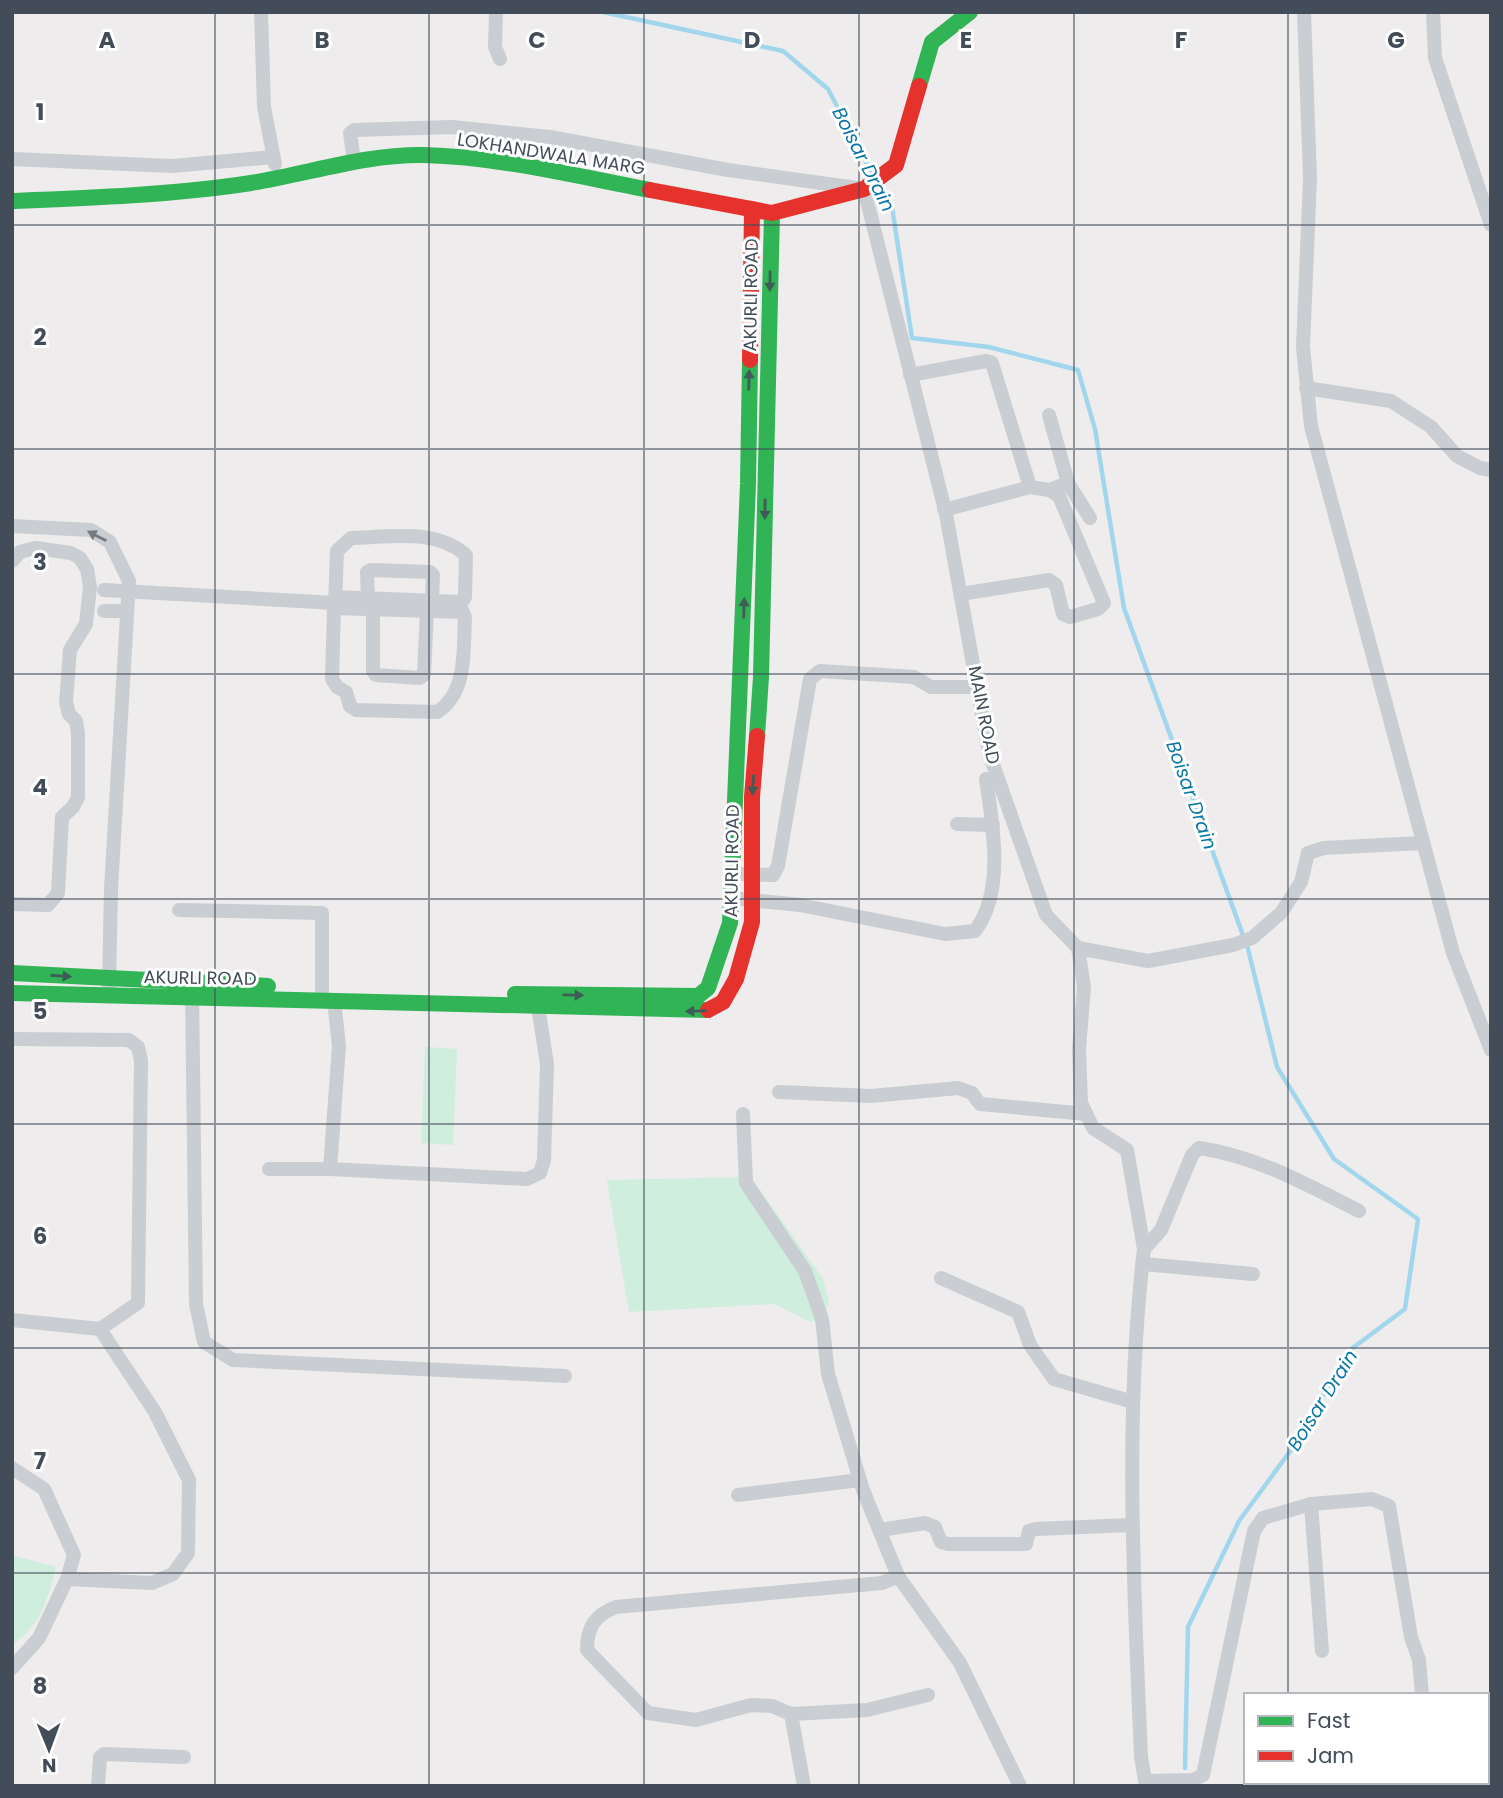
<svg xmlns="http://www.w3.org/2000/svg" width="1503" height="1798" font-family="Poppins,sans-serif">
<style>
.green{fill:#cfeede}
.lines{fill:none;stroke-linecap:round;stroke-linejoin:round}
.stream{stroke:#a2d6ed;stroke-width:4.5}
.street{stroke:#cacdd1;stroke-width:14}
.fast{stroke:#30b455;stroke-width:16}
.jam{stroke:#e5322d;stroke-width:16}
.oneway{fill:#405c58}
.oneway2{fill:#727a83}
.grid{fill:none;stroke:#434d59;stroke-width:2;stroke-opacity:0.55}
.labels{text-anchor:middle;stroke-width:6;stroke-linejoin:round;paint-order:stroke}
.street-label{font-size:18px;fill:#434d59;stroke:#fff}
.water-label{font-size:19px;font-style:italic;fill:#0876a8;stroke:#fff}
.grid-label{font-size:23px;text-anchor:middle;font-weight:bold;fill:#434d59;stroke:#fff;stroke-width:6;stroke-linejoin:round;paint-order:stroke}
</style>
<rect width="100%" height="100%" fill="#eeecec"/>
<g class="green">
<polygon points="425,1047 457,1049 453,1145 421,1143"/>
<polygon points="751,1177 823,1279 829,1302 824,1318 810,1322 774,1304 629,1312 607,1180"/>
<path d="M12 1555 56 1567C48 1599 40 1626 12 1645Z"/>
</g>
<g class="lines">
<g class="stream">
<polyline points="603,12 783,51 828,89 874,177"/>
<polyline points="879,184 892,207 912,338 989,347 1078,370 1095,429 1124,608 1248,949 1277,1067 1334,1159 1418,1219 1405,1309 1350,1350 1291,1450 1239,1521 1188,1627 1185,1768"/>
</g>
<g class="street">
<polyline points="261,12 264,107 275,164"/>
<polyline points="496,12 495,47 500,59"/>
<polyline points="1304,12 1310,178 1303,347 1311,426 1453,953 1491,1050"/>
<polyline points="1433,12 1435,58 1491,225"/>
<polyline points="12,159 172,166 273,157"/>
<polyline points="354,161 350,133 354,130 452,127 550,137 728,170 864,189 946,514 989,753 1046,915 1078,948 1084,987 1079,1049 1081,1103 1093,1128 1127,1150 1144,1249"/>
<polyline points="910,375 986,361 992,363 1030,487 1049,490 1059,496 1104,603 1098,609 1070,617 1063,614 1056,585 1049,580 961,594"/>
<polyline points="1306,388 1391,401 1431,427 1457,456 1480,468 1491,470"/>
<polyline points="1068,483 1090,518"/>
<polyline points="1049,490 1068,483 1049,415"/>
<polyline points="944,510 1030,487"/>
<polyline points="12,526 91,530 110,542 129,581 111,889 109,986"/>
<polyline points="12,561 20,552 35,548 71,553 80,558 87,569 90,587 86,624 70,650 66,702 69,714 76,721 78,734 78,797 73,807 62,817 58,893 48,905 12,904"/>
<polyline points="104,590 335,603"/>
<polyline points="368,598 367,572 371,570 430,572 433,575 432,601"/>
<path d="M334 608 463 612 465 617C463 650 468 692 437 712L356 710 350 706 346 692 337 687 332 679 334 608 335 603 337 551 351 538C390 537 435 528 466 555L465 597 462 602 335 597"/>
<polyline points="373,609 373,671 376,675 420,678 424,675 427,611"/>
<polyline points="104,611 127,611"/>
<polyline points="957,824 993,825"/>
<polyline points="742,874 773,875 778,866 810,679 820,671 914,677 931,687 979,687"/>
<path d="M731 898 800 905 945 934 975 931C1005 891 993 827 986 779"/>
<polyline points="179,910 322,913 322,999"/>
<polyline points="1078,948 1148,961 1233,945 1252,938 1281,913 1301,882 1308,853 1324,848 1422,843"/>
<polyline points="192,989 196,1304 204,1342 233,1360 565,1376"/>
<polyline points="334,1000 339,1046 330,1169 527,1179 540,1173 544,1160 547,1064 537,1000"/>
<polyline points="12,1039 129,1040 138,1047 141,1060 138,1303 100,1329"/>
<polyline points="779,1092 871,1096 958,1088 972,1093 980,1104 1086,1114"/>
<polyline points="743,1114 746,1183 805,1271 822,1319 828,1374 863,1490 898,1576 960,1663 1020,1786"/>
<polyline points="269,1169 330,1169"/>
<polyline points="1143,1264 1253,1274"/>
<polyline points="941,1278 1018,1312 1030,1345 1054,1379 1133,1402"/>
<polyline points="12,1320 100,1329 155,1412 189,1480 188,1553 173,1574 152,1583 67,1579"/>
<polyline points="12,1468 44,1489 74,1555 67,1579 39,1638 12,1668"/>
<polyline points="738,1495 860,1480"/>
<polyline points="1311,1504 1322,1651"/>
<polyline points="880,1530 925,1523 935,1527 941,1542 948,1544 1026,1544 1029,1531 1036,1529 1131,1525"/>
<path d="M898 1576 882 1583 616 1607C595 1615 587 1627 587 1650L648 1713 696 1720 751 1705 772 1706 791 1714 867 1710 928 1695"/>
<polyline points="791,1714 804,1786"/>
<polyline points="1146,1781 1193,1780 1203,1775 1254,1531 1263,1518 1311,1504 1372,1499 1389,1506 1411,1637 1419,1660 1422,1695"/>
<polyline points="1432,1782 1433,1786"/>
<polyline points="98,1786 100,1757 104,1754 184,1757"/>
<path d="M1146 1786 1141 1757C1134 1587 1124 1418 1144 1249L1161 1230 1192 1155 1199 1148C1256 1156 1308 1185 1359 1211"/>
</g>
<g class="fast">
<polyline points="919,86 932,42 970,12"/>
<path d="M12 201C91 198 172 195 251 183 308 174 365 154 424 155 500 157 576 176 650 190"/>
<polyline points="757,736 761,677 772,213"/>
<polyline points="12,973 268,986"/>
<polyline points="12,993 708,1010"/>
<polyline points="515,994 698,996 708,988 730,923 748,484 750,360"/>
</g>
<g class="jam">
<polyline points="650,190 772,213 864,189 896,165 919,86"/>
<polyline points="750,360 752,209"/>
<polyline points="708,1010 723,1002 736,979 752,922 752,797 757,736"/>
</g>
</g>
<defs><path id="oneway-solid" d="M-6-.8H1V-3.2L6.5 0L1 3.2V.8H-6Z" transform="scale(1.75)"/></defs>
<g class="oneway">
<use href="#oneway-solid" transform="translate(770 281) rotate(91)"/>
<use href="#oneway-solid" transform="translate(749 380) rotate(-89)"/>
<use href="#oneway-solid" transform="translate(765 509) rotate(91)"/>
<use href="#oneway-solid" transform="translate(744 608) rotate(-88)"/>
<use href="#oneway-solid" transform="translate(753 785) rotate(94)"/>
<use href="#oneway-solid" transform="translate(61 976) rotate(4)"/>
<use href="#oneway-solid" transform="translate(573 995) rotate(1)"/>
<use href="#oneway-solid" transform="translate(696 1011) rotate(178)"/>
</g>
<use class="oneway2" href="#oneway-solid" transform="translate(97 536) rotate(-153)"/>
<path class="grid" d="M215 12V1786M429 12V1786M644 12V1786M859 12V1786M1074 12V1786M1288 12V1695M12 225H1491M12 449H1491M12 674H1491M12 899H1491M12 1124H1491M12 1348H1491M12 1573H1491M1288 1782V1786"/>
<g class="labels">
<g class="street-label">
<text transform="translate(551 154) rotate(9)" y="6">LOKHANDWALA MARG</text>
<text transform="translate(751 295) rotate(-89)" y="6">AKURLI ROAD</text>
<text transform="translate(984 715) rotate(79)" y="6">MAIN ROAD</text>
<text transform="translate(732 861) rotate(-89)" y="6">AKURLI ROAD</text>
<text transform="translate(200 978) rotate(1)" y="6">AKURLI ROAD</text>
</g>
<g class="water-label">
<text transform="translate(864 159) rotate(63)" y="7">Boisar Drain</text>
<text transform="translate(1192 795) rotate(70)" y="7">Boisar Drain</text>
<text transform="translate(1322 1400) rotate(-58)" y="7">Boisar Drain</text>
</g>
</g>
<g class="grid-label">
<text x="107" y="48">A</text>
<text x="322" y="48">B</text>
<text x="537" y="48">C</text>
<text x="752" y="48">D</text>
<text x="966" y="48">E</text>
<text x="1181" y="48">F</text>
<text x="1396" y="48">G</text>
<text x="40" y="120">1</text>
<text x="40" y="345">2</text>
<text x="40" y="570">3</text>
<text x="40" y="795">4</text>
<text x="40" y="1019">5</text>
<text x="40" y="1244">6</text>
<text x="40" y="1469">7</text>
<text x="40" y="1694">8</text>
</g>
<rect width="1503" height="1798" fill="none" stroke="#434d59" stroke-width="28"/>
<rect x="1244" y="1693" width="245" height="91" fill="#ffffff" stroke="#b4b8bd" stroke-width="2"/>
<rect x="1258" y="1716" width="35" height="10" fill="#30b455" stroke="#b4b8bd" stroke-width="2"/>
<text x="1307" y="1728" font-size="21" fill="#434d59">Fast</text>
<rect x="1258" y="1751" width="35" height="10" fill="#e5322d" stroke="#b4b8bd" stroke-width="2"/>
<text x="1307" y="1763" font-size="21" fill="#434d59">Jam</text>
<g transform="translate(49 1749) rotate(179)" stroke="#ffffff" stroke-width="5" paint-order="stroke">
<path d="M0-5L12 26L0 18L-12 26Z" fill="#434d59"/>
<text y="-10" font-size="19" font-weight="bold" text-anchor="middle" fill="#434d59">N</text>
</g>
</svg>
